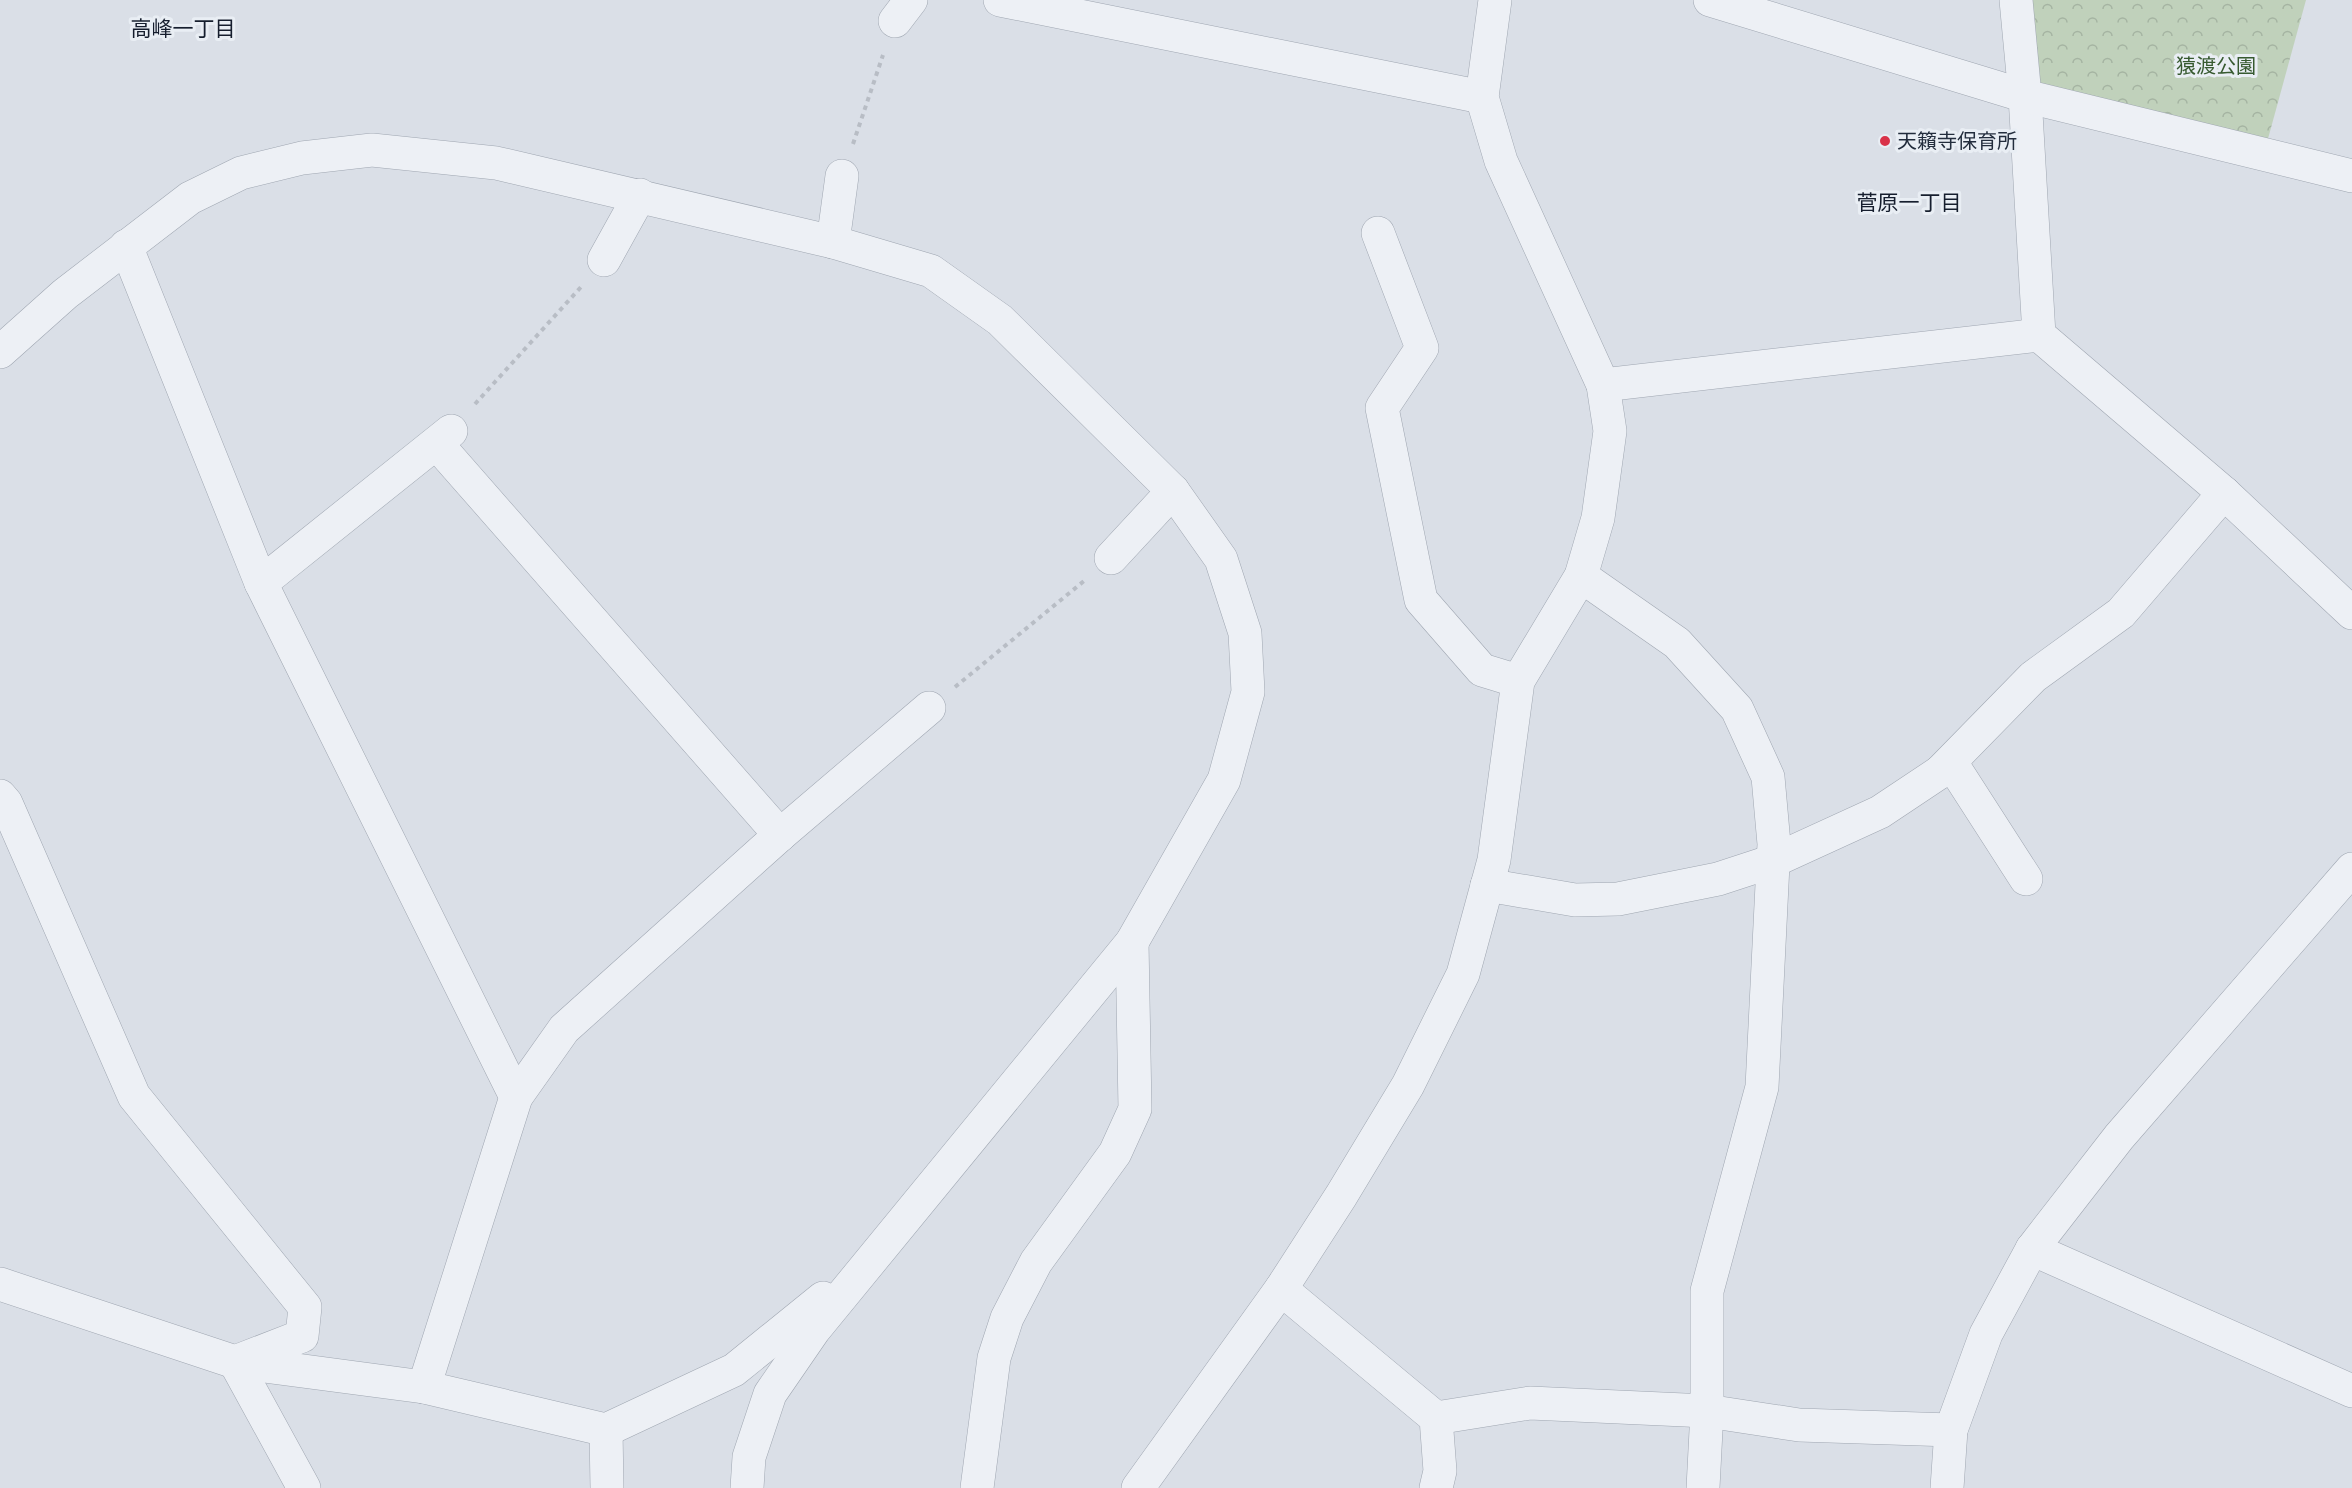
<svg xmlns="http://www.w3.org/2000/svg" width="2352" height="1488" font-family="Inter,'Noto Sans JP',sans-serif">
<style>
.park{fill:url(#park-crowns)}
.lines{fill:none;stroke-linecap:round;stroke-linejoin:round}
.minor-casing{stroke:#9fa6b1;stroke-width:34}
.path{stroke:#b8bdc5;stroke-width:4;stroke-dasharray:4.5 4.5;stroke-linecap:butt}
.minor{stroke:#edf0f5;stroke-width:33}
.poi-dot{fill:#d93249;stroke:#e9eef4;stroke-width:2}
.labels{text-anchor:middle;stroke-width:6;stroke-linejoin:round;paint-order:stroke}
.park-label{font-size:20px;fill:#375a30;stroke:#e9eef4}
.poi-label{font-size:20px;fill:#232d3d;stroke:#e9eef4;text-anchor:start}
.neighbourhood-label{font-size:21px;fill:#161e2e;stroke:#e9eef4}
</style>
<defs>
<pattern id="park-crowns" width="20" height="18" patternUnits="userSpaceOnUse" patternTransform="scale(1.5)"><rect width="20" height="18" fill="#c0d1bb"/><path d="M2 6a3 3 0 1 1 6 0M12 15a3 3 0 1 1 6 0" fill="none" stroke="#a5b4a2"/></pattern>
</defs>
<rect width="100%" height="100%" fill="#dadfe7"/>
<polygon class="park" points="2025,0 2306,0 2266,146 2034,90"/>
<g class="lines">
<g class="minor-casing">
<g id="minor">
<polyline points="1000,0 1482,97"/>
<polyline points="1710,0 2025,96 2039,335 2224,493 2352,613"/>
<polyline points="2016,0 2025,96 2352,176"/>
<polyline points="895,21 911,0"/>
<polyline points="1378,233 1422,348 1382,408 1421,600 1482,670 1518,681"/>
<polyline points="833,242 842,176"/>
<polyline points="126,246 261,583"/>
<polyline points="604,260 640,195"/>
<polyline points="0,352 65,294 190,198 241,173 302,158 372,150 496,163 833,242 931,271 1000,320 1173,491 1221,559 1245,633 1248,692 1224,780 1132,942 814,1330 770,1394 749,1457 747,1488"/>
<polyline points="1603,385 2039,335"/>
<polyline points="451,431 261,583 516,1097"/>
<polyline points="437,444 780,835"/>
<polyline points="1111,558 1173,491"/>
<polyline points="1581,576 1677,643 1737,709 1768,777 1774,844 1762,1087 1707,1291 1707,1411 1703,1488"/>
<polyline points="1940,772 2033,677 2121,613 2224,493"/>
<polyline points="0,796 6,803 134,1096 305,1307 302,1336 240,1360"/>
<polyline points="1487,885 1575,900 1618,899 1718,879 1773,861 1880,812 1952,764 2026,879"/>
<polyline points="2032,1249 2352,1391"/>
<polyline points="0,1284 235,1362 424,1387 606,1430 734,1370 823,1298"/>
<polyline points="1281,1289 1436,1418 1440,1471 1436,1488"/>
<polyline points="235,1362 304,1488"/>
<polyline points="424,1387 516,1097 564,1029 780,835 929,708"/>
<polyline points="1436,1418 1530,1403 1707,1411 1799,1425 1951,1430"/>
<polyline points="606,1430 607,1488"/>
<polyline points="977,1488 994,1358 1007,1318 1036,1262 1115,1153 1135,1109 1132,942"/>
<polyline points="1138,1488 1281,1289 1341,1196 1408,1085 1463,974 1494,860 1518,681 1581,576 1598,518 1610,431 1603,385 1501,161 1482,97 1495,0"/>
<polyline points="1947,1488 1951,1430 1986,1334 2032,1249 2119,1137 2352,869"/>
</g>
</g>
<g class="path">
<polyline points="853,144 883,55"/>
<polyline points="475,404 581,287"/>
<polyline points="955,687 1084,581"/>
</g>
<use href="#minor" class="minor"/>
</g>
<circle class="poi-dot" cx="1885" cy="141" r="6"/>
<g class="labels">
<g class="park-label">
<text x="2216" y="73">猿渡公園</text>
</g>
<g class="poi-label">
<text x="1897" y="148">天籟寺保育所</text>
</g>
<g class="neighbourhood-label">
<text x="183" y="36">高峰一丁目</text>
<text x="1909" y="210">菅原一丁目</text>
</g>
</g>
</svg>
